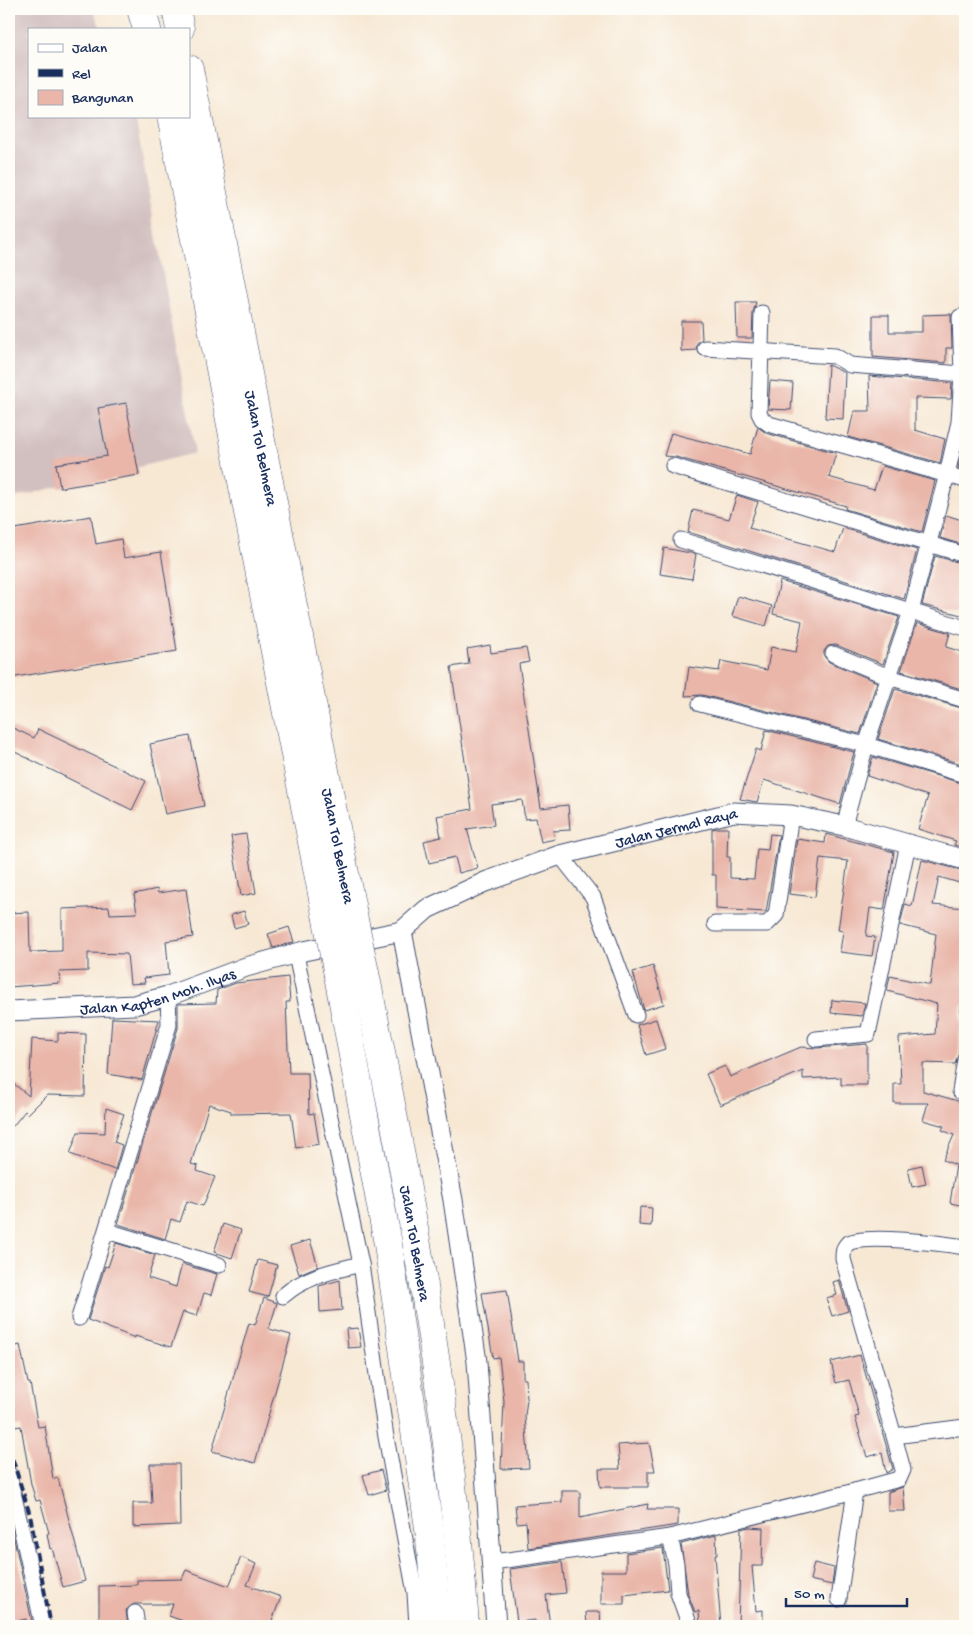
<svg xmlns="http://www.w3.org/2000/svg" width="974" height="1635" font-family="'Gochi Hand',sans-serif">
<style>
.industrial{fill:#d2bfc0}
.building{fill:#e9b6a9}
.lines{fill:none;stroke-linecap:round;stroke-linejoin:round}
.minor-casing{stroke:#3c4b70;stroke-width:17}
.tertiary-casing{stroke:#3c4b70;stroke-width:21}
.motorway-casing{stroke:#3c4b70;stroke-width:29}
.minor{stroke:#fff;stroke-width:15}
.tertiary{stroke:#fff;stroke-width:19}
.motorway{stroke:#fff;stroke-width:28}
.rail{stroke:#1b2f5e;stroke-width:4;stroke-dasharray:8 4;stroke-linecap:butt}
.motorway-bridge-casing{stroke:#3c4b70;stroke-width:29;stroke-linecap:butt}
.motorway-bridge{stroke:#fff;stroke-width:28}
.labels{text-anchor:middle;stroke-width:4.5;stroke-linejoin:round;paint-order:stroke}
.street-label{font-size:16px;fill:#1b2f5e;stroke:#fdfcf7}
</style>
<rect width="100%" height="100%" fill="#fdfcf7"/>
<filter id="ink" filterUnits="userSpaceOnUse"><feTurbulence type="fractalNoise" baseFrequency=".02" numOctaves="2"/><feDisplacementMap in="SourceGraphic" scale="10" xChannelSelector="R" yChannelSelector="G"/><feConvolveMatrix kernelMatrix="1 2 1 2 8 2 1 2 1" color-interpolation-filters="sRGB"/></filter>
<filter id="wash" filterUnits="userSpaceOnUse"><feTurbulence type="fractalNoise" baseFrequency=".0096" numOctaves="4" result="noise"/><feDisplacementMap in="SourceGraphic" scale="20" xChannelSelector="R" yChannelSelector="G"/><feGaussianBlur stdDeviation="1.12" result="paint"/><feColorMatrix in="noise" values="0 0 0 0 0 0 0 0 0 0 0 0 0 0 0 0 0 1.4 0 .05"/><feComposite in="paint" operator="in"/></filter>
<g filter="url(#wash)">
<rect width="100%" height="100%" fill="#f7e8d4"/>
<polygon class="industrial" points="9,9 93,9 101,29 29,29 29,116 135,116 195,453 9,499"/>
<g id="blocks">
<g class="building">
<polygon points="736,302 756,302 753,313 752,338 737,338"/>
<polygon points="951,314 952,348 946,348 946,363 873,357 873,315 889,315 889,332 922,332 922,315"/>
<polygon points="681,321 701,321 702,339 697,343 696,350 681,351"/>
<polygon points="828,365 845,373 843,419 825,418"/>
<polygon points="869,376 952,383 951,399 915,398 915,430 945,439 940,463 848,437 854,411 870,411"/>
<polygon points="770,381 793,383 791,410 768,409"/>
<polygon points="126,403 139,475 60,488 56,464 107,456 98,408"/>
<polygon points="758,427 766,433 836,453 829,477 832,478 874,490 882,466 935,481 922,532 845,509 846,506 676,457 664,456 671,433 750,454"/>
<polygon points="964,444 965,444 965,470 958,468"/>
<polygon points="737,495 758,502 749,528 835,552 843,528 917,550 904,599 688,532 693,510 729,519"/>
<polygon points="946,515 965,521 960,544 940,538"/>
<polygon points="91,516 96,544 121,539 124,558 161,552 177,651 9,678 9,530"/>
<polygon points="664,548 696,554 692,579 660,574"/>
<polygon points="935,556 965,564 965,616 922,605"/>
<polygon points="780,581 899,617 883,664 836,645 828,646 824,651 824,656 829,662 877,682 860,734 702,695 685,696 689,667 719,671 721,661 767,670 771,647 796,652 802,621 773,614"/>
<polygon points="738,596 772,606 766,626 732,616"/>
<polygon points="917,623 950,633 946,647 965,653 965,690 901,671"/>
<polygon points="490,645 491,653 526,648 529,662 519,664 541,808 568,805 570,830 553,831 555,839 541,842 536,818 525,819 522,800 491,804 494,825 467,829 478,868 459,873 455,857 429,863 424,841 441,837 437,816 472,809 451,667 469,664 467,649"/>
<polygon points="895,689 965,709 965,765 878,739"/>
<polygon points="9,726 34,738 38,729 146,781 132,810 9,749"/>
<polygon points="766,730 854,752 840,804 764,780 757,802 740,799 756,749 761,751"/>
<polygon points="190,736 204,806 165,814 150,744"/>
<polygon points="873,757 965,784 965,848 954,845 956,841 918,829 928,796 867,776"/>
<polygon points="718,828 728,828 727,857 730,857 730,878 754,879 757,849 768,850 770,834 779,835 766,912 716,909 716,875 712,875 712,829"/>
<polygon points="246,834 256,893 241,896 231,836"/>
<polygon points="826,834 894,852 884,910 870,908 866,936 875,937 872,956 840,952 843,931 838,930 848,861 820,858 815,897 789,894 797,839 825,843"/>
<polygon points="922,860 965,871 963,884 939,877 933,905 965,908 965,995 964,1006 961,1006 959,1053 955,1064 923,1063 923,1091 965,1103 965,1206 950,1203 956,1165 943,1160 954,1135 942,1130 944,1126 923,1120 928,1103 894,1103 894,1084 901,1084 899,1037 935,1034 937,1004 887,991 890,976 930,985 936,934 900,925 905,904 912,906"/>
<polygon points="157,889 158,893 186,889 193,937 166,941 169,975 144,978 145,983 130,984 127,954 88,953 88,971 59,972 60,983 9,987 9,913 29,912 30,952 62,951 62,909 109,907 110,914 137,913 134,894"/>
<polygon points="244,911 248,924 234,928 231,915"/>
<polygon points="289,927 294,942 273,948 268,934"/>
<polygon points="653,966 664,1004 644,1010 633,972"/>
<polygon points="288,977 290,1002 286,1002 289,1073 308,1073 309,1114 314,1113 319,1144 296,1148 291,1113 231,1114 231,1111 209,1104 191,1164 198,1166 197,1171 215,1177 203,1206 187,1201 180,1222 171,1219 165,1239 118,1224 178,1028 178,1004 216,1003 217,990 236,983"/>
<polygon points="832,1000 865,1003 862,1016 831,1013"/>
<polygon points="112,1018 159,1020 142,1080 108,1074"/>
<polygon points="656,1019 665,1049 646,1055 637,1025"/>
<polygon points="58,1033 86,1034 85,1096 47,1095 28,1114 25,1111 9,1131 9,1080 29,1096 32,1039 58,1041"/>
<polygon points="867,1044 867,1085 841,1085 841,1077 803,1079 803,1071 720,1105 706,1074 725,1066 730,1077 801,1047 817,1048"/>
<polygon points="106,1108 124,1114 114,1142 122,1145 115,1170 70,1154 78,1132 105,1133"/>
<polygon points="922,1165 926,1184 912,1187 908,1168"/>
<polygon points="640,1207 652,1208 651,1226 639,1225"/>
<polygon points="223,1224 241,1230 232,1258 214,1252"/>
<polygon points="310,1240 318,1266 299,1274 290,1246"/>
<polygon points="116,1243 155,1255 148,1278 176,1287 182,1264 217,1274 211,1295 204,1293 197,1316 183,1312 171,1347 135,1336 135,1338 88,1320 105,1266 108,1267"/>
<polygon points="258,1260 277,1265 268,1297 249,1292"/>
<polygon points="340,1280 342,1310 320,1312 319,1286"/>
<polygon points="839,1280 848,1311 832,1316 826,1298 837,1295 833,1282"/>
<polygon points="507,1290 518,1361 523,1361 523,1379 526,1379 527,1399 525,1416 529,1468 501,1469 504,1401 499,1357 493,1358 482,1293"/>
<polygon points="264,1298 277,1303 269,1329 291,1335 255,1463 212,1451 249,1323 255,1325"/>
<polygon points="358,1328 361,1347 348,1348 346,1329"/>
<polygon points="20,1345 28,1383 30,1383 38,1427 45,1426 53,1479 58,1478 85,1581 63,1587 52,1548 50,1549 47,1534 49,1533 40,1500 36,1501 31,1484 21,1426 15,1427 9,1386 9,1348"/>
<polygon points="860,1355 893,1469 886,1473 882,1453 867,1457 855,1417 859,1416 849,1380 836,1383 831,1362"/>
<polygon points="649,1443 655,1471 648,1471 648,1487 600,1487 599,1469 620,1469 618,1445"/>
<polygon points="150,1464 179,1464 180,1525 133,1527 133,1503 152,1503"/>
<polygon points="381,1470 386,1490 369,1495 363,1475"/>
<polygon points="903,1487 905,1511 888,1511 888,1492"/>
<polygon points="562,1491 580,1491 580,1518 648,1504 647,1509 678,1509 678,1525 528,1548 526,1522 517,1523 515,1505 562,1502"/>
<polygon points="9,1517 9,1516 33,1626 28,1626 26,1619 13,1622 9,1607"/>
<polygon points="749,1527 763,1528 762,1566 752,1566 756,1611 763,1610 763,1626 738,1626 741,1529"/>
<polygon points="716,1535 717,1555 715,1555 721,1626 700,1626 699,1611 695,1612 688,1594 681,1544"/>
<polygon points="663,1548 668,1590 624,1595 624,1604 601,1604 601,1571 626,1571 626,1553"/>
<polygon points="241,1557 256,1564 247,1585 281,1597 270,1626 197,1626 169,1616 173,1604 134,1604 126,1610 128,1626 99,1626 99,1586 137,1585 137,1580 182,1579 186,1570 229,1586"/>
<polygon points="562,1562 566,1593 546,1595 550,1626 535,1626 535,1620 517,1622 510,1569"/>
<polygon points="814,1563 834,1568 832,1585 810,1580"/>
<polygon points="586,1612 600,1612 601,1626 587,1626"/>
</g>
</g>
</g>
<g filter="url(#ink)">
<use href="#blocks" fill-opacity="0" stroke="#3c4b70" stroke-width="1"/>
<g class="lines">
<g class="minor-casing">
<g id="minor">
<polyline points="762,313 759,413 762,419 769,424 965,480"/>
<polyline points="705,348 835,356 850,365 962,374"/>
<polyline points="673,466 965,555"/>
<polyline points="681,540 965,628"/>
<polyline points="833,654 889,677 965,700"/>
<polyline points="700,704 866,745 965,775"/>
<polyline points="844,826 866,745 911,611 947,474 959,422 962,374 960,317"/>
<polyline points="560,855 593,897 636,1015"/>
<polyline points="715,924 767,924 776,915 791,815"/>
<polyline points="296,955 361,1264 386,1437 415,1593 417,1626"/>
<polyline points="816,1039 868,1034 908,844"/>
<polyline points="960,1091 965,1060"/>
<polyline points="107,1231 219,1265"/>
<path d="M965 1247C946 1244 860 1233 847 1244 843 1248 843 1254 843 1259L894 1436 965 1427"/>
<path d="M283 1296C305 1276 333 1271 361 1264"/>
<polyline points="79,1318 169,1025 168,996"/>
<polyline points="9,1474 43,1626"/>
<polyline points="855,1491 899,1479 903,1470 894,1436"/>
<polyline points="670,1537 676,1564 678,1593 690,1626"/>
<polyline points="493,1562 670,1537 855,1491 839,1599"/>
<polyline points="135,1613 137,1626"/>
</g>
</g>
<g class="tertiary-casing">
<g id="tertiary">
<polyline points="402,931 453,1200 477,1362 496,1626"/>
<path id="s1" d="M9 1011 134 1005 168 996 246 967 304 951 402 931 427 909 485 882 560 855 734 812 791 815 844 826 965 860"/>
</g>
</g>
<g class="motorway-casing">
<g id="motorway">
<polyline points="141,9 147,29"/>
<polyline points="176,9 180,29"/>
<path id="s2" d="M189 69 352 910"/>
<polyline points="171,116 326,914"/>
<path id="s3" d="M365 973C409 1189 450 1406 465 1626"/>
<polyline points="338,975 388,1244 429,1528 438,1626"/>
</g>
</g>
<use href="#minor" class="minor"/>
<use href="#tertiary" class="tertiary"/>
<use href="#motorway" class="motorway"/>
<polyline class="rail" points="9,1448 30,1515 51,1626"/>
<g class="motorway-bridge-casing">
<g id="motorway-bridge">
<polyline points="352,910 365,973"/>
<polyline points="326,914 338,975"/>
</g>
</g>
<use href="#motorway-bridge" class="motorway-bridge"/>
</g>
</g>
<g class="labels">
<g class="street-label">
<text dy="6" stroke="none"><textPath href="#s2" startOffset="386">Jalan Tol Belmera</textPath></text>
<text dy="6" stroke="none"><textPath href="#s1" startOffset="700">Jalan Jermal Raya</textPath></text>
<text dy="6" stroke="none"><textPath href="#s2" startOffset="791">Jalan Tol Belmera</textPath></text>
<text dy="6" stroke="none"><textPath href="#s1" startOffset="151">Jalan Kapten Moh. Ilyas</textPath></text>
<text dy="6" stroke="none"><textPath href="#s3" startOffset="275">Jalan Tol Belmera</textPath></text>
</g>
</g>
<rect width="974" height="1635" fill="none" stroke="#fdfcf7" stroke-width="30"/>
<rect x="28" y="28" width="162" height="90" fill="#fdfcf7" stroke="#a3aaba"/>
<rect x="38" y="44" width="25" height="8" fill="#ffffff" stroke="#a3aaba"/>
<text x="72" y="52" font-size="15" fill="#1b2f5e">Jalan</text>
<rect x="38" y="69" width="25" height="8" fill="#1b2f5e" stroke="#a3aaba"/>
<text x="72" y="78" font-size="15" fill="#1b2f5e">Rel</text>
<rect x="38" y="90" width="25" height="15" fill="#e9b6a9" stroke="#a3aaba"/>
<text x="72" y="102" font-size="15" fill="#1b2f5e">Bangunan</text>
<path d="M786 1598v8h121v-8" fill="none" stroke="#1b2f5e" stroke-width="2.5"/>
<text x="794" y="1598" font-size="15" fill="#1b2f5e" stroke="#fdfcf7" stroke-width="4" paint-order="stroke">50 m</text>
</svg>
